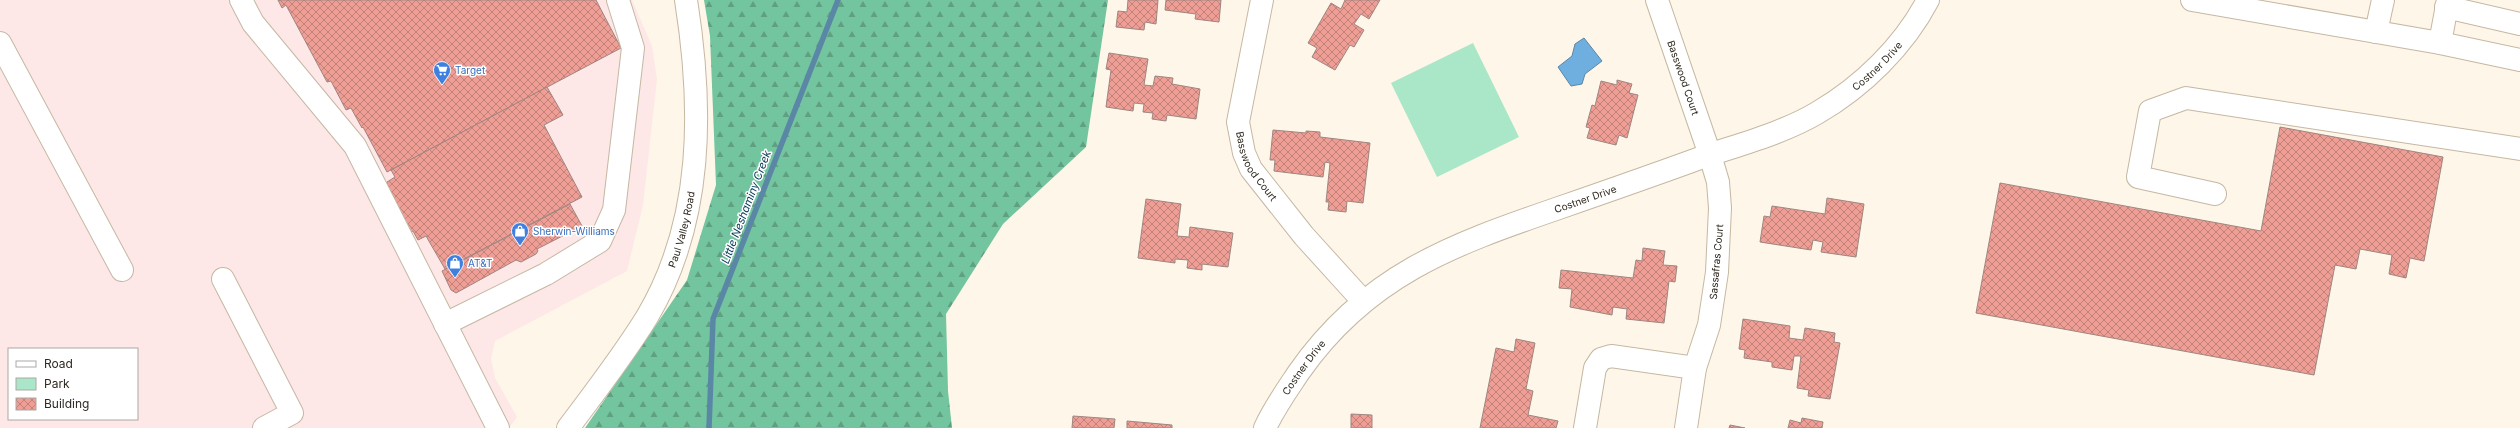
<svg xmlns="http://www.w3.org/2000/svg" width="2520" height="428" font-family="Inter,sans-serif">
<style>
.commercial{fill:#fde7e7;fill-rule:evenodd}
.forest{fill:url(#forest-firs)}
.park{fill:#aae7c9}
.water{fill:#6eafe0;stroke:#5b87a7}
.lines{fill:none;stroke-linecap:round;stroke-linejoin:round}
.stream{stroke:#5b87a7;stroke-width:5.5}
.building{fill:url(#building-cross-hatch);stroke:#9f8581}
.minor-casing{stroke:#c5b8a3;stroke-width:24}
.minor{stroke:#fff;stroke-width:22}
.labels{text-anchor:middle;stroke-width:3;stroke-linejoin:round;paint-order:stroke}
.street-label{font-size:10px;fill:#2e2921;stroke:#fff}
.shop-label{font-size:10px;fill:#366cbe;stroke:#fff;text-anchor:start}
.water-label{font-size:11px;font-style:italic;fill:#003555;stroke:#fff}
</style>
<defs>
<pattern id="forest-firs" width="22" height="20" patternUnits="userSpaceOnUse"><rect width="22" height="20" fill="#73c59f"/><path d="M5 1l3.5 6h-7zM16 11l3.5 6h-7z" fill="#5fa081"/></pattern>
<pattern id="building-cross-hatch" width="8" height="8" patternUnits="userSpaceOnUse"><rect width="8" height="8" fill="#ef9e95"/><path d="M0 0l8 8M0 8l8-8" fill="none" stroke="#c28179"/></pattern>
</defs>
<rect width="100%" height="100%" fill="#fef6e9"/>
<path class="commercial" d="M0 0H632L652 46 657 79 643 205 627 271 495 341 491 359 495 378 517 417 509 428H0ZM9 349H137V419H9Z"/>
<polygon class="forest" points="704,0 1108,0 1086,147 1003,224 946,314 948,391 952,428 585,428 687,280 716,185 710,36"/>
<polygon class="park" points="1473,43 1519,137 1437,177 1391,83"/>
<polygon class="water" points="1584,38 1602,61 1585,74 1582,84 1571,86 1558,67 1572,56 1575,44"/>
<g class="lines">
<polyline class="stream" points="709,428 713,319 838,0"/>
</g>
<g class="building">
<polygon points="278,0 596,0 621,48 387,172 363,127 362,128 351,108 346,110 331,81 327,82 286,5 282,8"/>
<polygon points="1128,0 1158,0 1156,24 1145,22 1144,30 1116,27 1118,11 1127,12"/>
<polygon points="1166,0 1221,0 1219,22 1195,19 1196,14 1165,10"/>
<polygon points="1345,0 1380,0 1369,19 1361,14 1354,24 1364,30 1354,47 1350,45 1335,70 1312,57 1317,48 1308,43 1331,3 1341,9"/>
<polygon points="1109,53 1148,59 1144,85 1153,86 1155,76 1173,78 1172,84 1200,89 1196,119 1167,115 1166,121 1152,119 1153,113 1143,112 1144,104 1134,103 1133,111 1106,107 1111,70 1106,69"/>
<polygon points="1617,80 1632,84 1629,93 1638,95 1627,138 1619,135 1616,145 1587,138 1590,128 1586,127 1592,105 1595,106 1601,81 1617,85"/>
<polygon points="547,87 563,115 544,125 582,197 445,269 426,236 418,240 413,231 411,232 389,191 387,182 395,177 391,170"/>
<polygon points="2280,127 2443,157 2424,261 2410,258 2406,278 2389,274 2392,255 2360,249 2356,269 2335,265 2314,375 1976,313 2000,183 2261,231"/>
<polygon points="1273,130 1306,133 1306,131 1320,132 1320,137 1370,143 1363,203 1347,201 1346,212 1328,210 1329,202 1326,202 1330,163 1325,162 1323,177 1274,171 1275,160 1270,160"/>
<polygon points="1827,198 1864,204 1856,257 1821,252 1823,242 1813,240 1811,250 1760,242 1764,216 1770,217 1772,206 1825,214"/>
<polygon points="1146,199 1181,204 1177,236 1189,237 1190,227 1233,233 1228,267 1202,264 1202,270 1187,268 1188,260 1175,259 1175,263 1138,258"/>
<polygon points="570,204 582,226 537,249 538,251 536,254 521,262 516,260 456,293 451,290 442,271"/>
<polygon points="1643,248 1665,251 1663,265 1677,266 1675,282 1669,281 1664,323 1626,319 1627,309 1613,307 1612,315 1570,307 1572,289 1559,288 1561,270 1633,278 1636,260 1642,261"/>
<polygon points="1743,319 1790,326 1789,338 1803,340 1805,328 1835,333 1834,342 1840,343 1830,399 1808,396 1809,390 1797,388 1801,356 1794,356 1792,370 1772,367 1772,362 1744,358 1745,350 1739,349"/>
<polygon points="1516,339 1535,343 1526,389 1533,391 1528,415 1558,421 1556,428 1480,428 1496,348 1514,352"/>
<polygon points="1351,414 1372,415 1372,428 1351,428"/>
<polygon points="1073,416 1115,419 1114,428 1072,428"/>
<polygon points="1802,418 1823,422 1822,428 1788,428 1790,420 1801,423"/>
<polygon points="1127,421 1172,425 1172,428 1127,428"/>
<polygon points="1730,425 1745,428 1729,428"/>
</g>
<g class="lines">
<g class="minor-casing">
<g id="minor">
<polyline points="241,0 253,23 355,146 498,428"/>
<path id="s1" d="M1262 0 1238 122 1244 153 1251 169 1304 236 1363 301"/>
<path id="s2" d="M1657 0 1710 155 1718 182 1720 208 1717 272 1709 325 1695 368 1686 428"/>
<polyline points="2192,0 2440,43 2520,60"/>
<polyline points="2446,7 2520,24"/>
<polyline points="2376,32 2383,0"/>
<polyline points="0,43 122,270"/>
<polyline points="2440,43 2448,0"/>
<polyline points="2215,194 2138,177 2150,111 2186,98 2520,149"/>
<polyline points="223,279 292,413 264,428"/>
<polyline points="445,324 546,274 600,241 614,210 633,48 618,0"/>
<path id="s3" d="M568 428C595 392 623 356 647 317 704 221 703 107 686 0"/>
<path id="s4" d="M1265 428C1274 408 1287 390 1299 372 1366 276 1451 245 1556 209 1605 192 1654 175 1703 157 1741 144 1783 133 1817 113 1862 87 1904 46 1928 0"/>
<polyline points="1585,428 1595,368 1601,359 1611,356 1695,368"/>
</g>
</g>
<use href="#minor" class="minor"/>
</g>
<defs>
<g id="supermarket-pin" transform="scale(0.9)"><path d="M0 17L-7.5 6A9.5 9.5 0 1 1 7.5 6Z" fill="#3f7fe0" stroke="#fff"/><path d="M-6-5.5h2.5l.6 2H6L4.5 2H-2.5L-4.4-4H-6ZM-1.5 3.2a1.3 1.3 0 1 0 .1 0ZM3 3.2a1.3 1.3 0 1 0 .1 0Z" fill="#fff"/></g>
<g id="shop-pin" transform="scale(0.9)"><path d="M0 17L-7.5 6A9.5 9.5 0 1 1 7.5 6Z" fill="#3f7fe0" stroke="#fff"/><path d="M-5-2.5h2.3a2.7 3.5 0 0 1 5.4 0H5L5.5 6h-11ZM-1.5-2.5h3a1.5 2.3 0 0 0-3 0Z" fill="#fff"/></g>
</defs>
<g fill-rule="evenodd">
<use href="#supermarket-pin" x="442" y="70"/>
<use href="#shop-pin" x="520" y="231"/>
<use href="#shop-pin" x="455" y="263"/>
</g>
<g class="labels">
<g class="street-label">
<text dy="4" stroke="none"><textPath href="#s4" startOffset="731">Costner Drive</textPath></text>
<text dy="4" stroke="none"><textPath href="#s2" startOffset="82">Basswood Court</textPath></text>
<text dy="4" stroke="none"><textPath href="#s1" startOffset="173">Basswood Court</textPath></text>
<text dy="4" stroke="none"><textPath href="#s4" startOffset="407">Costner Drive</textPath></text>
<text dy="4" stroke="none"><textPath href="#s3" startOffset="231">Paul Valley Road</textPath></text>
<text transform="translate(1716 262) rotate(-85)" y="4">Sassafras Court</text>
<text dy="4" stroke="none"><textPath href="#s4" startOffset="72">Costner Drive</textPath></text>
</g>
<g class="shop-label">
<text x="455" y="74">Target</text>
<text x="533" y="235">Sherwin-Williams</text>
<text x="468" y="267">AT&amp;T</text>
</g>
<g class="water-label">
<text transform="translate(746 207) rotate(-69)" y="4">Little Neshaminy Creek</text>
</g>
</g>
<rect x="8" y="348" width="130" height="72" fill="#ffffff" stroke="#aba9a6"/>
<rect x="16" y="361" width="20" height="6" fill="#ffffff" stroke="#aba9a6"/>
<text x="44" y="368" font-size="12" fill="#2e2921">Road</text>
<rect x="16" y="378" width="20" height="12" fill="#aae7c9" stroke="#aba9a6"/>
<text x="44" y="388" font-size="12" fill="#2e2921">Park</text>
<rect x="16" y="398" width="20" height="12" fill="url(#building-cross-hatch)" stroke="#aba9a6"/>
<text x="44" y="408" font-size="12" fill="#2e2921">Building</text>
</svg>
